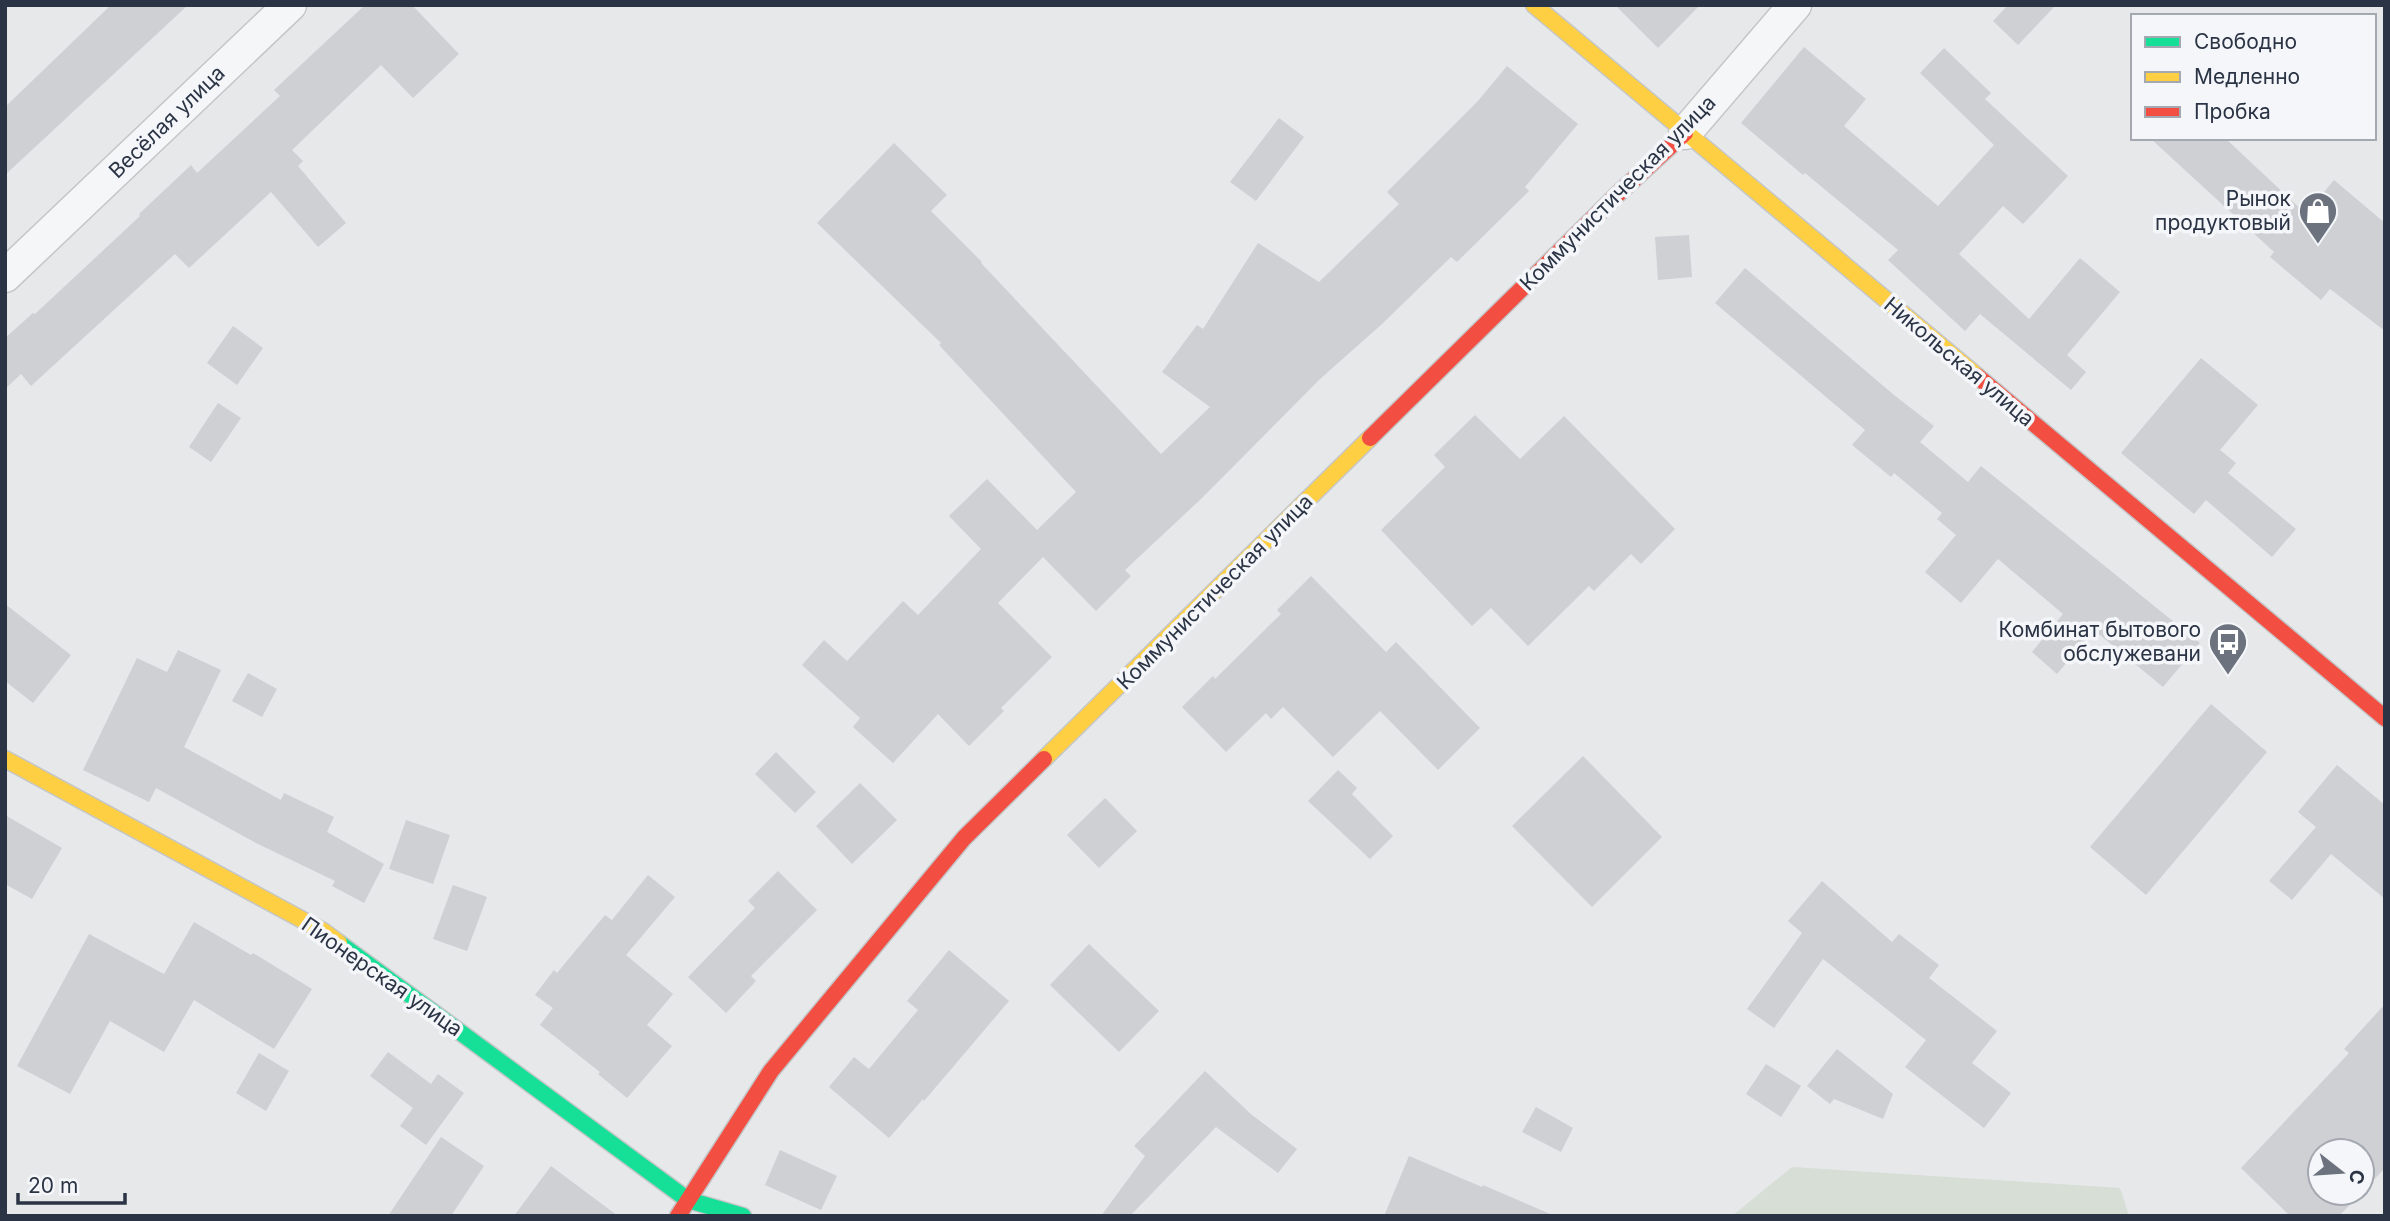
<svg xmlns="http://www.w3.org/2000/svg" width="2390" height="1221" font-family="Inter,sans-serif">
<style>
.green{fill:#d6ded6}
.building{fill:#ced0d3}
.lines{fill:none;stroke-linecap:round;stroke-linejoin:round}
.street-casing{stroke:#c4c6c8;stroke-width:35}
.fast-casing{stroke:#c4c6c8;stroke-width:19}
.slow-casing{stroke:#c4c6c8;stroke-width:19}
.jam-casing{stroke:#c4c6c8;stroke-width:19}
.street{stroke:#f5f6f7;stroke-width:32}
.fast{stroke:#16e098;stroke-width:16}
.slow{stroke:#ffcf43;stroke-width:16}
.jam{stroke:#f24e42;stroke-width:16}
.labels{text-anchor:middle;stroke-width:7;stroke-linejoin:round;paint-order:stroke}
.street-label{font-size:21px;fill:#2b3445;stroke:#f4f6f9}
.poi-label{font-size:21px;fill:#2b3445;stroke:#f4f6f9;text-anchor:end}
</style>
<rect width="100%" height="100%" fill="#e6e8ea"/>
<polygon class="green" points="1792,1167 2120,1188 2129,1216 1732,1216"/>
<g class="building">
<polygon points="111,5 188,5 5,175 5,107"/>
<polygon points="365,5 412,5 459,54 413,98 381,65 292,150 303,161 298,166 346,223 318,247 271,192 189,268 175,254 31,386 21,374 5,389 5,338 33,313 35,314 140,216 139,214 191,165 197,173 280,96 274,90"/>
<polygon points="1615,5 1700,5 1658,48"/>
<polygon points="2008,5 2056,5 2018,45 1993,21"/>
<polygon points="1804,47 1866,99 1844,126 1938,206 1994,145 1920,73 1944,48 1991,93 1985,99 2068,176 2023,224 2003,206 1959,254 2029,319 2080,258 2120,292 2067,355 2086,372 2071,390 1980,314 1965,331 1888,260 1898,250 1805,173 1803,175 1741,123"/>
<polygon points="1507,66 1578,124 1525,187 1529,191 1457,262 1451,257 1382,324 1320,379 1202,498 1125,570 1131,576 1096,611 1043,557 998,603 1052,657 1001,708 1004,711 969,746 938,714 893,763 853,727 860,718 802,665 824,640 847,661 903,601 918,615 981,549 949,516 987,479 1037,530 1076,492 939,345 941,343 817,223 894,143 947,195 931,211 982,262 981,263 1161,454 1210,407 1162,372 1197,325 1203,329 1258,243 1319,282 1399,204 1387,192 1477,102"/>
<polygon points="1279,118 1304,137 1256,201 1230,182"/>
<polygon points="2150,138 2225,138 2306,214 2334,180 2385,223 2385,331 2330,289 2321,300 2270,257 2274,252"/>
<polygon points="1689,235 1692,277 1658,280 1655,237"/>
<polygon points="1745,268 1894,395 1934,426 1920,442 1968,482 1981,466 2200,643 2163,687 2094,630 2057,674 2032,652 2063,614 1998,559 1961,603 1925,572 1956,535 1937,519 1942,513 1894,473 1891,477 1852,445 1865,430 1715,303"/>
<polygon points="233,326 263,348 237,385 207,363"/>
<polygon points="2201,358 2258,405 2220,450 2236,463 2228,473 2296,529 2272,557 2206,500 2194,514 2121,453"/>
<polygon points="218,403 241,418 211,462 189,447"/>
<polygon points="1475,415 1520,459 1564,416 1675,529 1641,564 1631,554 1594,591 1589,586 1528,646 1491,608 1472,626 1381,530 1445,467 1434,455"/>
<polygon points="1311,576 1386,652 1396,642 1480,728 1438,770 1380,711 1333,757 1283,707 1271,719 1266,713 1226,752 1182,707 1213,676 1215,679 1281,614 1277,610"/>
<polygon points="5,604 71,655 33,703 5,681"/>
<polygon points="178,650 221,670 184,747 281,800 284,793 334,817 327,832 384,864 364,903 332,886 335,881 256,843 156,788 149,802 83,770 137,658 167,672"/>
<polygon points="248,673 277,689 262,717 232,701"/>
<polygon points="2211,704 2267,752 2146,895 2090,847"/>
<polygon points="776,752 816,792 795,813 755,774"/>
<polygon points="1583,756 1662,837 1592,907 1512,826"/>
<polygon points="2337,765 2385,805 2385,899 2331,854 2292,900 2269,881 2316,827 2298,812"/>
<polygon points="1338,770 1357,788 1352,794 1393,836 1370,859 1308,801"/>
<polygon points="860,783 897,820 852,864 816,826"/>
<polygon points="1105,798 1137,831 1099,868 1067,835"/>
<polygon points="5,815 62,848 32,899 5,884"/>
<polygon points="406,820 450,835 433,884 389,869"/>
<polygon points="778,871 817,910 751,976 756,981 726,1013 688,977 755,908 748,901"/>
<polygon points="648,875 675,897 626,955 673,994 647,1025 672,1046 627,1098 598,1074 600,1072 540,1025 553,1008 535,995 554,970 557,973 605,915 612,920"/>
<polygon points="1822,881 1892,942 1899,934 1939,965 1929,978 1997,1031 1972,1063 2011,1093 1984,1128 1905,1067 1926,1040 1823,959 1774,1028 1747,1009 1802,933 1788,921"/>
<polygon points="453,885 487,897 467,951 433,939"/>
<polygon points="194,922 251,955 253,953 312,989 274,1049 194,1000 164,1052 110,1021 70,1094 17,1066 89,934 164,974"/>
<polygon points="1089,944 1159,1011 1119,1052 1050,985"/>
<polygon points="949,950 1009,1001 924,1101 923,1099 889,1138 829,1087 854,1057 869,1069 918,1010 907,1001"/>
<polygon points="2385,1004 2385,1168 2362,1192 2362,1151 2320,1151 2320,1193 2361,1193 2339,1216 2290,1216 2241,1168 2349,1053 2344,1049"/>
<polygon points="1837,1049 1893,1094 1883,1119 1834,1099 1830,1104 1807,1086"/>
<polygon points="388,1052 431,1084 438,1074 464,1093 426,1145 400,1126 413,1108 370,1076"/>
<polygon points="259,1053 289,1071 266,1111 236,1093"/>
<polygon points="1766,1064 1801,1086 1781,1117 1746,1094"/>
<polygon points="1205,1071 1252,1115 1297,1149 1278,1173 1216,1127 1130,1216 1101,1216 1145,1156 1134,1146"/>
<polygon points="1536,1107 1573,1128 1561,1152 1522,1132"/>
<polygon points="441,1137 484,1166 451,1216 388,1216"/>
<polygon points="780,1150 837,1176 821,1210 765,1185"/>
<polygon points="1409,1156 1482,1187 1483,1185 1555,1216 1384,1216"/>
<polygon points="551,1166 618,1216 514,1216"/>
</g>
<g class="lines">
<g class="street-casing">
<g id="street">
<polyline points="1685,133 1795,5"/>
<polyline points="5,276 290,5"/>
</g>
</g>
<g class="fast-casing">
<polyline id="fast" points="339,943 688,1200 743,1216"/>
</g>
<g class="slow-casing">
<g id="slow">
<polyline points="1534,5 1977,376"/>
<polyline points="5,759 323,931 339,943"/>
<polyline points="1044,759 1370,438"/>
</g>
</g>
<g class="jam-casing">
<g id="jam">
<polyline points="1977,376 2385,718"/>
<polyline points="1370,438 1620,192 1685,133"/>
<polyline points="678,1216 771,1071 964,838 1044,759"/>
</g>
</g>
<use href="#street" class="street"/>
<use href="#fast" class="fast"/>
<use href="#slow" class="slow"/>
<use href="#jam" class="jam"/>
</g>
<defs>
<g id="shop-pin" transform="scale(2.0125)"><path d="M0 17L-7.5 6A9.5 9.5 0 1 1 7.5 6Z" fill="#6c737f" stroke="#f4f6f9"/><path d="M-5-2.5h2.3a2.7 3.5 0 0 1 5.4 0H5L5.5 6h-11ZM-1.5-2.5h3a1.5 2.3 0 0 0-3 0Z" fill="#fff"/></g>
<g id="bus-pin" transform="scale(2.0125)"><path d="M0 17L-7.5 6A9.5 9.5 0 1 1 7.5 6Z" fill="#6c737f" stroke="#f4f6f9"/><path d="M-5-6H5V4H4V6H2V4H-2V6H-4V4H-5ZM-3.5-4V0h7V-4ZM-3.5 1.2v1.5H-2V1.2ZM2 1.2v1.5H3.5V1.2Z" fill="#fff"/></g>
</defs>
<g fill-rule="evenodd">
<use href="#shop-pin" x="2318" y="211"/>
<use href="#bus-pin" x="2228" y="642"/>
</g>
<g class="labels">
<g class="street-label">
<text transform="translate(167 122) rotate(-44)" y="7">Весёлая улица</text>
<text transform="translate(1618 193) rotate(-45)" y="7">Коммунистическая улица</text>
<text transform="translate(1959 362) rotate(40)" y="7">Никольская улица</text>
<text transform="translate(1215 592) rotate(-45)" y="7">Коммунистическая улица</text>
<text transform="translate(382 977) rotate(35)" y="7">Пионерская улица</text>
</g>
<g class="poi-label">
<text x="2291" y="206">Рынок<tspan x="2291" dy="24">продуктовый</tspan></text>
<text x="2201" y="637">Комбинат бытового<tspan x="2201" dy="24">обслужевани</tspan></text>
</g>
</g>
<rect width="2390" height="1221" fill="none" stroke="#2b3445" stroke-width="14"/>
<rect x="2131" y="14" width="245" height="126" fill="#f4f6f9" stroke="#a4a8b1" stroke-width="2"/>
<rect x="2145" y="37" width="35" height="10" fill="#16e098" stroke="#a4a8b1" stroke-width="2"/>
<text x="2194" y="49" font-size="21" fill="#2b3445">Свободно</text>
<rect x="2145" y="72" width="35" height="10" fill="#ffcf43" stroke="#a4a8b1" stroke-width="2"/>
<text x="2194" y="84" font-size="21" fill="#2b3445">Медленно</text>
<rect x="2145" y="107" width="35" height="10" fill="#f24e42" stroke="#a4a8b1" stroke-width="2"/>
<text x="2194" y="119" font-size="21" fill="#2b3445">Пробка</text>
<g transform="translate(2341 1172) rotate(107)"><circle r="33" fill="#f4f6f9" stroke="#a4a8b1" stroke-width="2"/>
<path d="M0-5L12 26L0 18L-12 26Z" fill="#6c737f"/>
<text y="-10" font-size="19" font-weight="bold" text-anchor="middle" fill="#2b3445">С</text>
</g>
<path d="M18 1193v10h107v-10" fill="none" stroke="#2b3445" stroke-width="3.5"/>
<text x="28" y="1193" font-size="21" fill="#2b3445" stroke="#f4f6f9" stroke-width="5" paint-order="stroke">20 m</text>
</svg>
